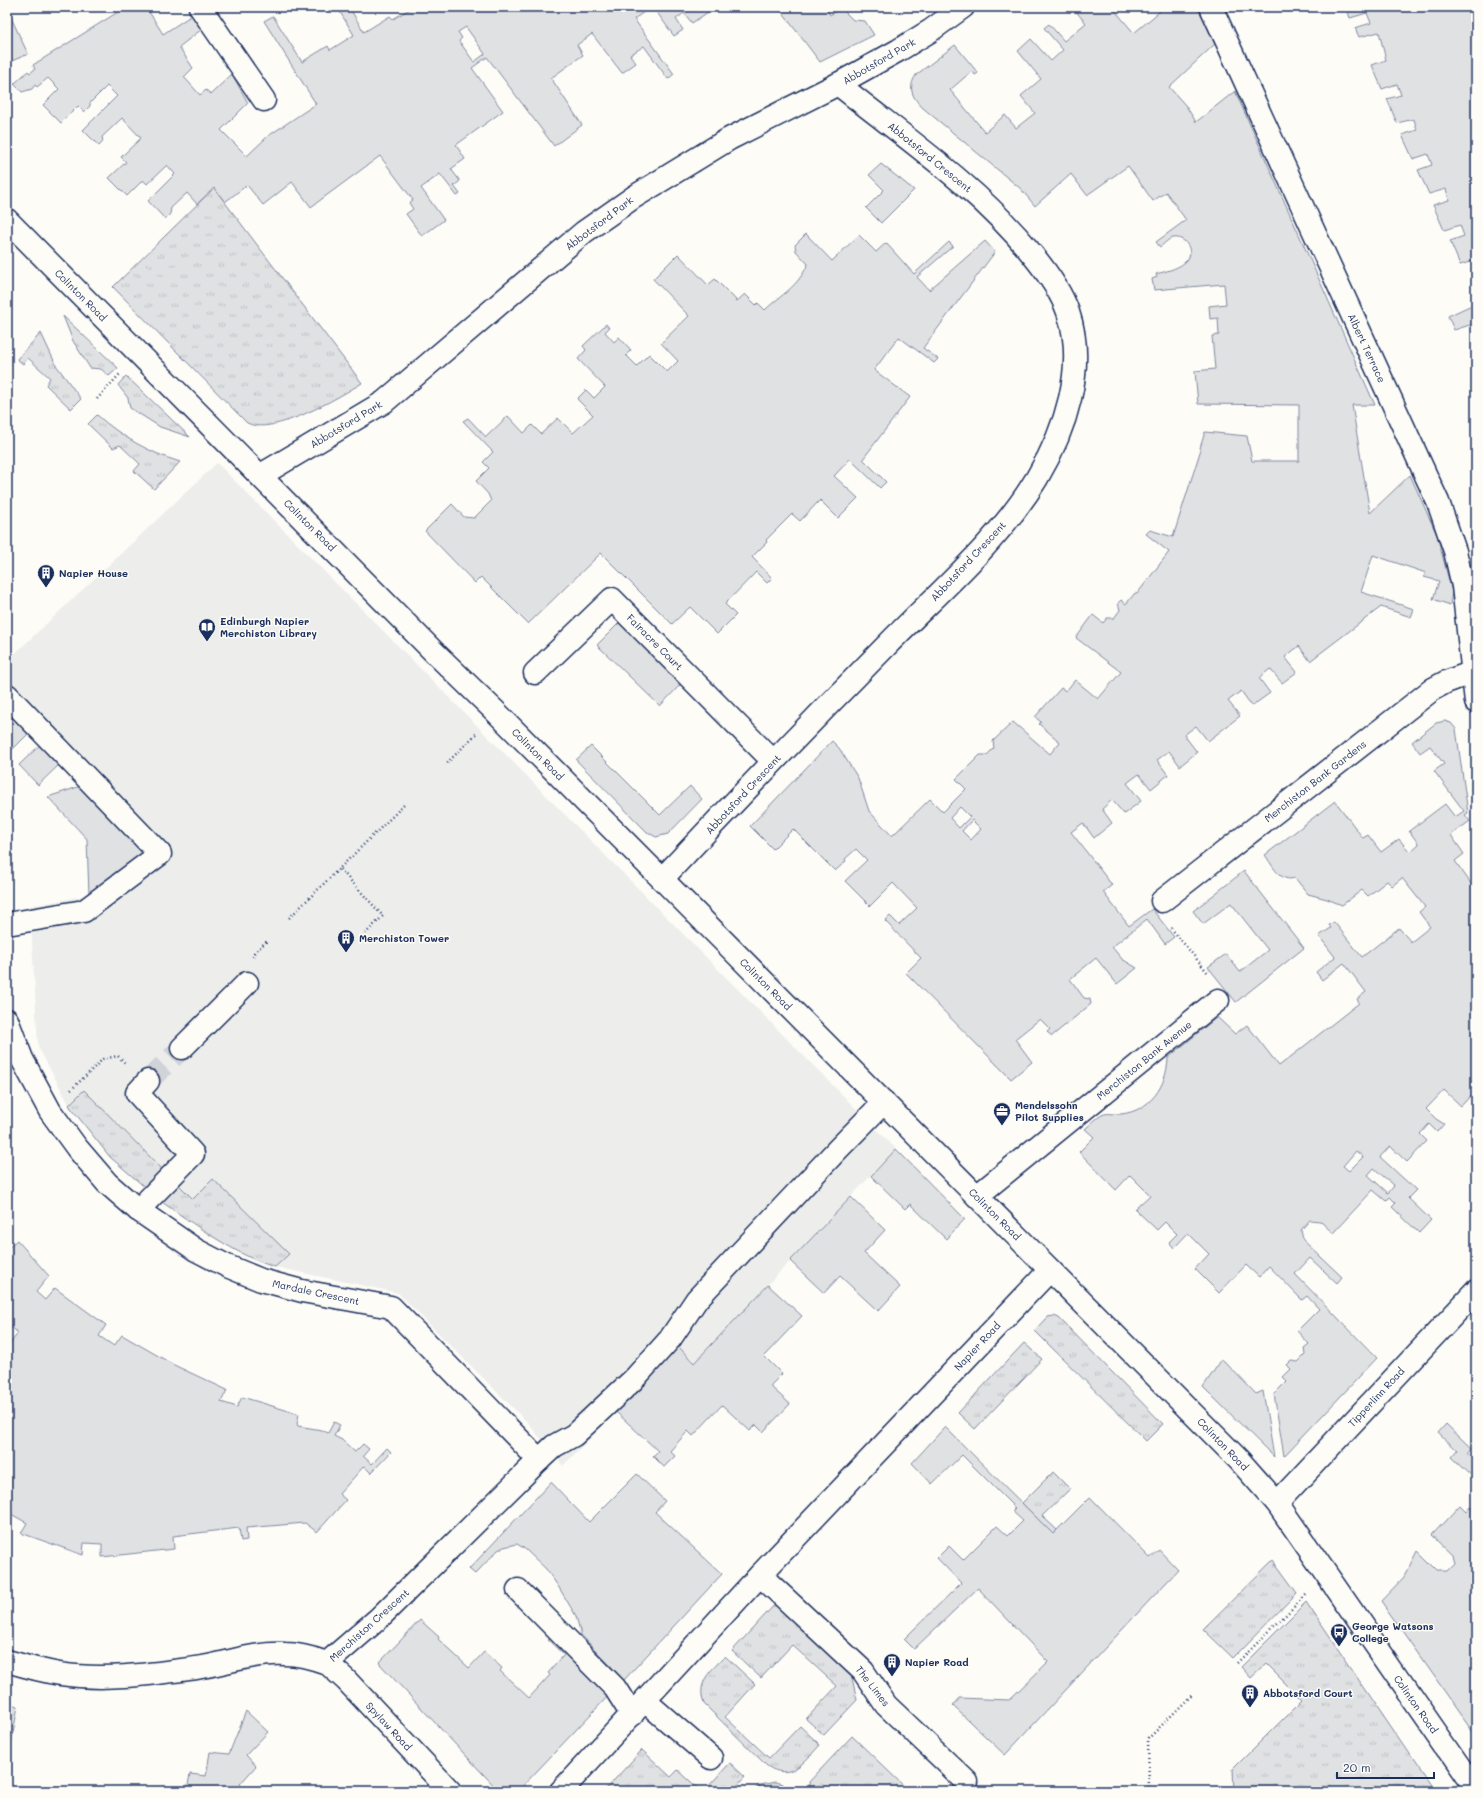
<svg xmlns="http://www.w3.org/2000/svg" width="1483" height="1798" font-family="Mali,sans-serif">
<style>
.built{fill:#edeeec}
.grass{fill:url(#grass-tufts);stroke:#7e88a0}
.garden{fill:#e0e1e3;stroke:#7e88a0;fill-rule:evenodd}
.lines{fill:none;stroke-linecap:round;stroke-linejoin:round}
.minor-tunnel{stroke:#d0d3d8;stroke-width:22;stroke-dasharray:22 11;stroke-linecap:butt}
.minor-casing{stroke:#1b2f5e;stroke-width:25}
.path{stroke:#1b2f5e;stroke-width:2.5;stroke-dasharray:1 3;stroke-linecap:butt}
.minor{stroke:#fdfcf7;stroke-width:22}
.labels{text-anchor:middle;stroke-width:3;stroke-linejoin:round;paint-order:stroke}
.street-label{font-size:10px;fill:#1b2f5e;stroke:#fdfcf7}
.poi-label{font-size:10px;font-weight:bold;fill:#1b2f5e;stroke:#fdfcf7;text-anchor:start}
</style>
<defs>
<pattern id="grass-tufts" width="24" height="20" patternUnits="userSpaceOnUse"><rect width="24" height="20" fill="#e0e1e3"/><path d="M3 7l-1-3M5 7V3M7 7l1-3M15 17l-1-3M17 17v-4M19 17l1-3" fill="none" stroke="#c0c1c5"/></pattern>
</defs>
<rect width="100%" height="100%" fill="#fdfcf7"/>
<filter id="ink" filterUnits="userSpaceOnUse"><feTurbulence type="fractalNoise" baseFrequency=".025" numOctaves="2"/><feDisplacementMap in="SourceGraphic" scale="8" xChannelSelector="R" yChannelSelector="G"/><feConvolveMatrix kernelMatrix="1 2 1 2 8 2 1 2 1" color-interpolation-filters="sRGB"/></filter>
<g filter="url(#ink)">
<polygon class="built" points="217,463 896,1149 694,1363 678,1347 563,1466 528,1423 398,1293 275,1267 247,1255 186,1218 110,1157 71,1108 38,1047 30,906 89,895 145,852 7,709 7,661"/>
<g class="grass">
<path d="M214 188 362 383C339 397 273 437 247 423L113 287Z"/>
<polygon points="63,316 118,368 109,376 101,369 90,368 73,341"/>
<polygon points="41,333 56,365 81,399 71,409 46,385 50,378 28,358 23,364 17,359"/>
<polygon points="126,376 190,437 160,427 130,408 128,398 118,385"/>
<path d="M97 415C122 437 148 452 180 462L154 489 134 471 140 464 120 445 113 448 88 424Z"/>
<polygon points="84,1090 164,1171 147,1189 110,1157 71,1108 69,1105"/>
<path d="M213 1179 289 1254 275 1267C238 1257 191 1222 159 1200L176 1182 193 1199Z"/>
<polygon points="1054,1316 1059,1318 1163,1424 1146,1441 1035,1331 1048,1317"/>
<polygon points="1024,1343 1042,1359 975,1429 958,1413"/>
<polygon points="1053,1472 1070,1489 1042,1516 1057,1530 1053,1534 1022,1503"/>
<polygon points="1273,1560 1297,1593 1233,1658 1203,1629"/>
<polygon points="777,1602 850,1669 857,1700 824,1735 806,1719 837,1686 792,1645 761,1678 732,1651"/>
<polygon points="1306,1602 1434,1791 1234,1791 1233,1769 1302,1700 1266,1664 1251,1678 1241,1667"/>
<path d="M725 1656 755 1684 725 1717 769 1758 800 1726 820 1745C805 1761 791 1782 767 1766L704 1704C696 1681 711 1671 725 1656Z"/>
<polygon points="852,1736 909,1791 811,1791 809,1782"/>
<polygon points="642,1750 671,1777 678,1770 701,1791 604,1791"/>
<polygon points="730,1763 745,1777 732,1791 704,1791"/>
<polygon points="775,1782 782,1784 793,1791 752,1791 760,1785"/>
</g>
<g class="garden">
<path d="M126 7H146L163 34 192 15 202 29 179 47 193 68 184 77 200 95 206 90 211 94 232 74 248 103 221 130 247 156 268 136 316 104 264 21 273 16 302 62 328 46 330 50 354 35 337 7H349L364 32 390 16 393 19 413 7H651L634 19 674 74 668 79 644 46 630 55 636 63 622 73 592 34 577 45 583 55 551 78 582 125 554 146 487 57 472 68 503 111 456 145 465 159 451 169 460 181 454 186 460 194 457 196 440 174 421 188 444 220 422 236 406 214 413 209 409 203 413 200 380 156 311 207 292 182 263 205 247 185 225 202 214 188 197 204 187 193 171 208 170 214 165 219 148 201 175 174 167 165 147 184 143 180 127 196 109 178 126 162 121 157 141 138 122 118 102 137 103 142 99 146 83 130 117 96 107 86 90 103V106L84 112 78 106 61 123 43 105 59 89 48 78 37 87 35 85 32 89 22 92 14 84 28 71 30 73 35 69 33 65ZM466 27 485 54 474 62 459 41 462 38 458 32Z"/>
<polygon points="653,7 714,7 714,8 692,23 684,13 676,19 683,30 674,36"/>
<polygon points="778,7 825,7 830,15 841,8 853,20 865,21 874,35 820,62"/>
<path d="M1072 7H1112L1134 33 1165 7H1198L1215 44 1169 87 1186 106 1196 122 1235 91 1375 405H1352L1370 513 1410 475 1437 535 1452 592 1450 605 1433 599 1439 581 1424 577 1426 573 1373 555 1361 592 1414 609 1411 617 1381 607 1310 661 1299 646 1285 657 1297 672 1282 683 1270 669 1259 678 1270 693 1252 706 1241 691 1228 701 1240 716 1208 741 1196 726 1184 735 1197 752 1180 766 1169 751 1157 760 1168 775 1151 789 1139 774 1127 783 1141 801 1124 814 1112 800 1102 809 1112 823 1094 838 1083 823 1071 832 1112 885 1103 892 1129 926 1152 909 1174 937 1165 944 1147 919 1112 947 1122 959 1137 968 1117 984 1096 958 1070 979 1084 998 1090 999 1091 1004 1052 1036 1047 1032 1050 1029 1040 1019 1015 1039 1032 1062 1011 1079 906 973 921 958 885 921 890 916 899 925 917 908 893 883 870 906 845 881 867 860 856 849 845 859 846 861 835 871 793 829 773 849 750 826 832 741 839 748 858 778 869 811 892 836 930 799 943 812 966 789 956 779 980 755H987L994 748 993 741 1013 722 1050 754 1060 742 1039 724 1041 722 1035 717 1061 688 1066 691 1075 680 1098 699 1121 672 1076 638 1093 615 1103 623 1107 618H1114L1120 610 1118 603 1121 600 1126 604 1135 593 1137 594 1169 552 1146 534 1150 530 1173 537 1201 449 1200 448 1205 432 1247 436 1252 461H1299V405L1198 404 1195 371 1215 369 1212 336 1219 335 1218 318 1210 319 1209 306 1226 304 1224 284 1154 290 1152 279 1157 277 1156 274C1167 271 1181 268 1188 259 1194 249 1184 236 1173 238 1168 239 1164 244 1160 247L1156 242 1186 220 1166 192 1153 201 1128 166 1087 195 1071 174 1035 206 1021 189 923 108C913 98 907 89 916 75L955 45 978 73 975 75 972 71 950 90 985 132 1005 115 1016 128 1035 113 1021 96 1041 79 1018 51 1031 39 1051 61 1063 50 1044 28 1049 24 1064 41 1086 23ZM960 807 970 817 959 828 950 818ZM972 820 981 829 971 840 962 831Z"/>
<polygon points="1346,7 1476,7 1476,260 1460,265 1450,241 1464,236 1460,225 1444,230 1433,205 1449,200 1446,189 1429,194 1418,170 1432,165 1428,154 1413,159 1402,135 1417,130 1414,119 1397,123 1387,99 1401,95 1397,84 1382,89 1372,65 1386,60 1379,32 1359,37 1355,28 1371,23 1367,13 1350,18"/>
<polygon points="7,9 28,54 7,63"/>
<polygon points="881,164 914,190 881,223 866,208 884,190 869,175"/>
<path d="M806 234 832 261 859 235 876 252 886 243 914 274 949 242 953 246 917 277 929 290 985 241 995 252 923 348 938 359 934 363 899 337 874 370 910 397 863 459 886 482 880 488 850 459 834 476 858 498 838 518 820 500 800 521 792 514 766 540 767 542 752 557 772 578 767 583 756 572 725 604 736 615 717 634 690 607 672 624 601 553 528 624 481 577 475 583 425 531 452 504 464 517 474 518 491 501 488 494 476 481 489 468 483 462 493 452 463 421 468 418 486 437 508 416 524 433 532 425 541 434 558 418 573 433 593 415 577 399 586 390 594 398 605 387 578 359 586 350 583 346 606 324 609 328 605 332 614 342 619 337 631 350 626 355 637 366 649 354 667 372 678 361 661 343 689 316 653 279 678 254 708 285 715 279 737 301 745 294 756 305 758 303 765 310C783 293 797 288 808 264L796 251 795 245Z"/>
<polygon points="1476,303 1476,323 1454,330 1448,316"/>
<polygon points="619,623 681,684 660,706 597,645"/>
<polygon points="13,715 30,732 8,754 7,752 7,721"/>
<path d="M1445 721 1451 723 1456 729 1468 813 1465 815 1470 821 1451 835 1464 854 1455 861 1472 885 1476 883V1090L1461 1106 1444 1090 1426 1109 1436 1119 1444 1124 1437 1132 1429 1124 1420 1134 1427 1141 1407 1162 1390 1146 1380 1157 1416 1190 1408 1198 1431 1220 1419 1233 1392 1207 1396 1203 1390 1197 1386 1201 1373 1190 1333 1233 1320 1221 1310 1220 1301 1230 1303 1240 1342 1277 1337 1283 1310 1258 1295 1274 1377 1358 1284 1456 1274 1394 1287 1381 1283 1377 1291 1369 1287 1365 1291 1361 1298 1362 1305 1355 1304 1348 1309 1344 1297 1331 1319 1309 1307 1296 1302 1300 1269 1266 1259 1277 1246 1265 1219 1293 1195 1269 1209 1254 1188 1233 1174 1248 1169 1242 1177 1234 1165 1222 1157 1230 1135 1209 1150 1195 1130 1175 1116 1190 1079 1152 1094 1137 1085 1129C1091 1124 1096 1118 1102 1115 1107 1112 1115 1115 1121 1114 1150 1111 1167 1086 1168 1058L1217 1017 1235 1034 1247 1025 1279 1066 1359 1003 1357 999 1366 992 1344 963 1322 980 1316 972 1335 957 1319 936 1331 928 1329 925 1334 922 1362 957 1399 928 1411 942 1430 927 1419 912 1425 907 1402 878 1392 886 1387 881 1368 896 1362 890 1342 905 1327 899 1308 894 1295 878C1280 883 1273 866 1265 855L1335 801 1363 838 1368 835 1381 852 1399 839 1410 852 1419 844 1409 831 1445 804 1455 817 1464 811 1434 771 1444 764 1430 746 1420 753 1412 742 1436 723ZM1356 1151 1363 1157 1349 1171 1343 1166ZM1374 1168 1394 1186 1388 1193 1368 1175Z"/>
<polygon points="41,744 60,764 38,785 19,765"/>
<polygon points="591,746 660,815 690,786 702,799 668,834 656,837 647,832 576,760"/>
<polygon points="81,786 145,852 89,895 87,839 48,797"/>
<polygon points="1244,871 1304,948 1236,1002 1208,967 1226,954 1240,972 1268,950 1231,903 1203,924 1193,911"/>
<polygon points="896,1149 965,1219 946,1239 910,1204 905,1209 871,1176"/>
<polygon points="851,1197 885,1230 864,1253 900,1287 878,1311 840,1276 824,1293 790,1261"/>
<polygon points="17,1240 49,1276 36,1292 45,1300 55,1288 106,1325 99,1336 114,1346 122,1335 174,1365 227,1390 221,1402 237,1407 242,1397 299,1414 297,1424 298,1426 322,1430 328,1433 334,1422 340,1425 334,1436 342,1440 355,1452 363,1444 369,1449 363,1456 372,1464 387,1448 391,1452 371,1473 364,1466 339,1494 346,1500 317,1532 305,1523 246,1528 247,1540 241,1541 239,1528 173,1536 174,1549 102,1557 102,1544 84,1543 83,1555 21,1533 27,1523 11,1514 7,1520 7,1348 18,1333 7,1323 7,1249"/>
<polygon points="768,1285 802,1316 764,1356 782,1374 770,1386 790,1404 763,1432 756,1425 750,1431 722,1405 693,1436 688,1431 670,1451 675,1456 664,1467 653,1456 658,1451 615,1411 678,1346 694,1363"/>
<polygon points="1222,1359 1256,1394 1263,1391 1274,1457 1203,1387"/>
<polygon points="1446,1424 1471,1448 1467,1453 1476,1462 1476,1480 1452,1457 1457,1451 1438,1433"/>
<polygon points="945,1427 1053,1534 1090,1497 1150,1558 1159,1550 1178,1570 1005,1755 953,1706 960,1698 1009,1700 1048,1662 978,1588 914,1649 904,1639 961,1583 937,1558 949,1546 963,1560 997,1526 1008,1536 1023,1521 1012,1511 1015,1508 962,1455 932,1484 912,1463"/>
<polygon points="637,1474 665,1501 655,1512 722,1574 624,1680 581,1635 576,1616 558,1586 546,1569 525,1549 517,1544 504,1547 498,1550 475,1574 469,1569 551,1482 589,1522"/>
<polygon points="1460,1505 1466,1511 1470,1506 1473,1509 1475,1507 1476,1508 1476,1736 1381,1601 1404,1577 1417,1551 1437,1571 1446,1571 1454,1563 1452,1554 1432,1535"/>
<polygon points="420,1620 439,1637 438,1639 469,1668 484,1652 502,1668 500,1671 529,1698 550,1675 548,1673 564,1655 548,1640 550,1639 546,1635 551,1629 611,1693 518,1791 499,1791 379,1663"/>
<polygon points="7,1703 18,1706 10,1750 7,1749"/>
<polygon points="246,1711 268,1732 246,1755 256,1766 240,1784 247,1791 187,1791 190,1774 206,1776 210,1752 229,1754"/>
</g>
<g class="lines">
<polyline class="minor-tunnel" points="148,1081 182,1048"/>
<g class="minor-casing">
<g id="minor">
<polyline points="200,7 264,100"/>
<polyline points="1211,7 1438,502 1455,551 1463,586 1476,702"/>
<polyline points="7,220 436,654 497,713 1239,1460 1277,1503 1476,1790"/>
<polyline points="261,475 384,402 584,232 634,197 729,139 838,84 899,50 930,31 963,7"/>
<polyline points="535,673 612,599 773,761"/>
<polyline points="7,695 160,854 84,911 7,924"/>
<path d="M662 879C736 800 812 721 889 643 939 592 1000 540 1037 478 1065 431 1087 367 1068 312 1061 291 1046 271 1032 254 977 186 905 138 838 84"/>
<polyline points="1162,901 1433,689 1446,682 1473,672"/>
<polyline points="7,1020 22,1059 50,1111 77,1148 107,1183 138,1210 196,1250 227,1266 261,1280 302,1291 391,1307 539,1460"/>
<polyline points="182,1048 247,983"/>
<polyline points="977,1196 1218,1000"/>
<polyline points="138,1210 193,1154 137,1093 148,1081"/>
<polyline points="1277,1503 1476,1291"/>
<polyline points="760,1575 863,1671 886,1705 967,1782"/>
<polyline points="518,1590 615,1688 632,1715"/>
<path d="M7 1661C24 1666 42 1671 60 1674 105 1681 151 1674 196 1668 225 1664 255 1652 285 1654 300 1654 313 1658 327 1663L379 1618 539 1460 554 1446 574 1435 634 1379 670 1339 697 1299 838 1149 884 1102"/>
<polyline points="327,1663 346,1680 450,1791"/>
<polyline points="645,1701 711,1758"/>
<polyline points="561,1791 760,1575 1050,1270"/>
</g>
</g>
<g class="path">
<polyline points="97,399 120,374"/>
<polyline points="447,763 478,732"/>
<polyline points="340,869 383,916 362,937"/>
<polyline points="289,918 405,804"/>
<polyline points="1171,928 1208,973"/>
<polyline points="253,957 254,953 267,941"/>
<polyline points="71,1090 103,1059 118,1056 126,1064"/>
<polyline points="1237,1663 1307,1594"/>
<polyline points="1149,1791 1148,1739 1193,1694"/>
</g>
<use href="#minor" class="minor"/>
</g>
</g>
<defs>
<g id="building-pin" transform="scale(0.9)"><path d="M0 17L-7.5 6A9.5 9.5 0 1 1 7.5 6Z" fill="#1b2f5e" stroke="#fdfcf7"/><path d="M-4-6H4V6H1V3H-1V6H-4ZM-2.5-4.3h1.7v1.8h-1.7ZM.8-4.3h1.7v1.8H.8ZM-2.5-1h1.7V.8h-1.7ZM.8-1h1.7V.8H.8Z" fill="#fff"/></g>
<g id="library-pin" transform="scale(0.9)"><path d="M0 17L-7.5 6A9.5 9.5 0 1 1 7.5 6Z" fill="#1b2f5e" stroke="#fdfcf7"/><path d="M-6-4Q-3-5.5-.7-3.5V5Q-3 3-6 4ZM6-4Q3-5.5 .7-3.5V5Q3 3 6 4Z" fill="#fff"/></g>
<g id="office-pin" transform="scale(0.9)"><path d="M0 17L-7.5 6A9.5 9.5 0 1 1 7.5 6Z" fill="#1b2f5e" stroke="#fdfcf7"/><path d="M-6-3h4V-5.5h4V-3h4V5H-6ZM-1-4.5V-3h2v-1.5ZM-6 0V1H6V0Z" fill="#fff"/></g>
<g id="bus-pin" transform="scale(0.9)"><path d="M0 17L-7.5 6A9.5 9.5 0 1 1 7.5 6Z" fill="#1b2f5e" stroke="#fdfcf7"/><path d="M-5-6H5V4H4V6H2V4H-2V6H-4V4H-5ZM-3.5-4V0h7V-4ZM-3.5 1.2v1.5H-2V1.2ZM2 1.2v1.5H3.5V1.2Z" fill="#fff"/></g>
</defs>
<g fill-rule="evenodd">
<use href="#building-pin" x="46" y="573"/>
<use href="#library-pin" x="207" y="627"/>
<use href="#building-pin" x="346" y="938"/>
<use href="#office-pin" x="1002" y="1111"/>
<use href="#bus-pin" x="1339" y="1632"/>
<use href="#building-pin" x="892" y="1662"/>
<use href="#building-pin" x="1250" y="1693"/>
</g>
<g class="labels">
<g class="street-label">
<text transform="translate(879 61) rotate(-30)" y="4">Abbotsford Park</text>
<text transform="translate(930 157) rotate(39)" y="4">Abbotsford Crescent</text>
<text transform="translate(599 223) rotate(-37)" y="4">Abbotsford Park</text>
<text transform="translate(81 295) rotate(45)" y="4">Colinton Road</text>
<text transform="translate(1367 348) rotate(65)" y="4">Albert Terrace</text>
<text transform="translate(346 424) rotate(-31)" y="4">Abbotsford Park</text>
<text transform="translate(310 525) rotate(45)" y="4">Colinton Road</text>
<text transform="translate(968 561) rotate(-47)" y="4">Abbotsford Crescent</text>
<text transform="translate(655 642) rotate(45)" y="4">Fairacre Court</text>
<text transform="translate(538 754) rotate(45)" y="4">Colinton Road</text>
<text transform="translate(1315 781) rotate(-38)" y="4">Merchiston Bank Gardens</text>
<text transform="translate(743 794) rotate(-47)" y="4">Abbotsford Crescent</text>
<text transform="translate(766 984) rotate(45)" y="4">Colinton Road</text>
<text transform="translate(1144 1060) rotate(-39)" y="4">Merchiston Bank Avenue</text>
<text transform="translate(995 1214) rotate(45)" y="4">Colinton Road</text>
<text transform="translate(316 1292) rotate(12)" y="4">Mardale Crescent</text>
<text transform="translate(977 1346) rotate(-47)" y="4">Napier Road</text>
<text transform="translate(1376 1397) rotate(-47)" y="4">Tipperlinn Road</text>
<text transform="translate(1223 1444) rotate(46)" y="4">Colinton Road</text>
<text transform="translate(369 1625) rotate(-42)" y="4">Merchiston Crescent</text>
<text transform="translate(873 1686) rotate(52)" y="4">The Limes</text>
<text transform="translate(1416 1704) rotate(55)" y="4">Colinton Road</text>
<text transform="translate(389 1726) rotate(47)" y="4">Spylaw Road</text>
</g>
<g class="poi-label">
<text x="59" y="577">Napier House</text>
<text x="220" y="625">Edinburgh Napier<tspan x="220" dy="12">Merchiston Library</tspan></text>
<text x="359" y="942">Merchiston Tower</text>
<text x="1015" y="1109">Mendelssohn<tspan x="1015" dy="12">Pilot Supplies</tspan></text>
<text x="1352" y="1630">George Watsons<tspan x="1352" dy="12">College</tspan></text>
<text x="905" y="1666">Napier Road</text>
<text x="1263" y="1697">Abbotsford Court</text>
</g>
</g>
<rect width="1483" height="1798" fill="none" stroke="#fdfcf7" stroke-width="24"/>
<rect x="12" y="12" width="1459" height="1774" fill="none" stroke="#1b2f5e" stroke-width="1.5" filter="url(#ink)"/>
<path d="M1337 1772v6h97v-6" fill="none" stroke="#1b2f5e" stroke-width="2"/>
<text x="1343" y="1772" font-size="12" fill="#1b2f5e" stroke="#fdfcf7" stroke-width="3" paint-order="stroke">20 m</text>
</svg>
